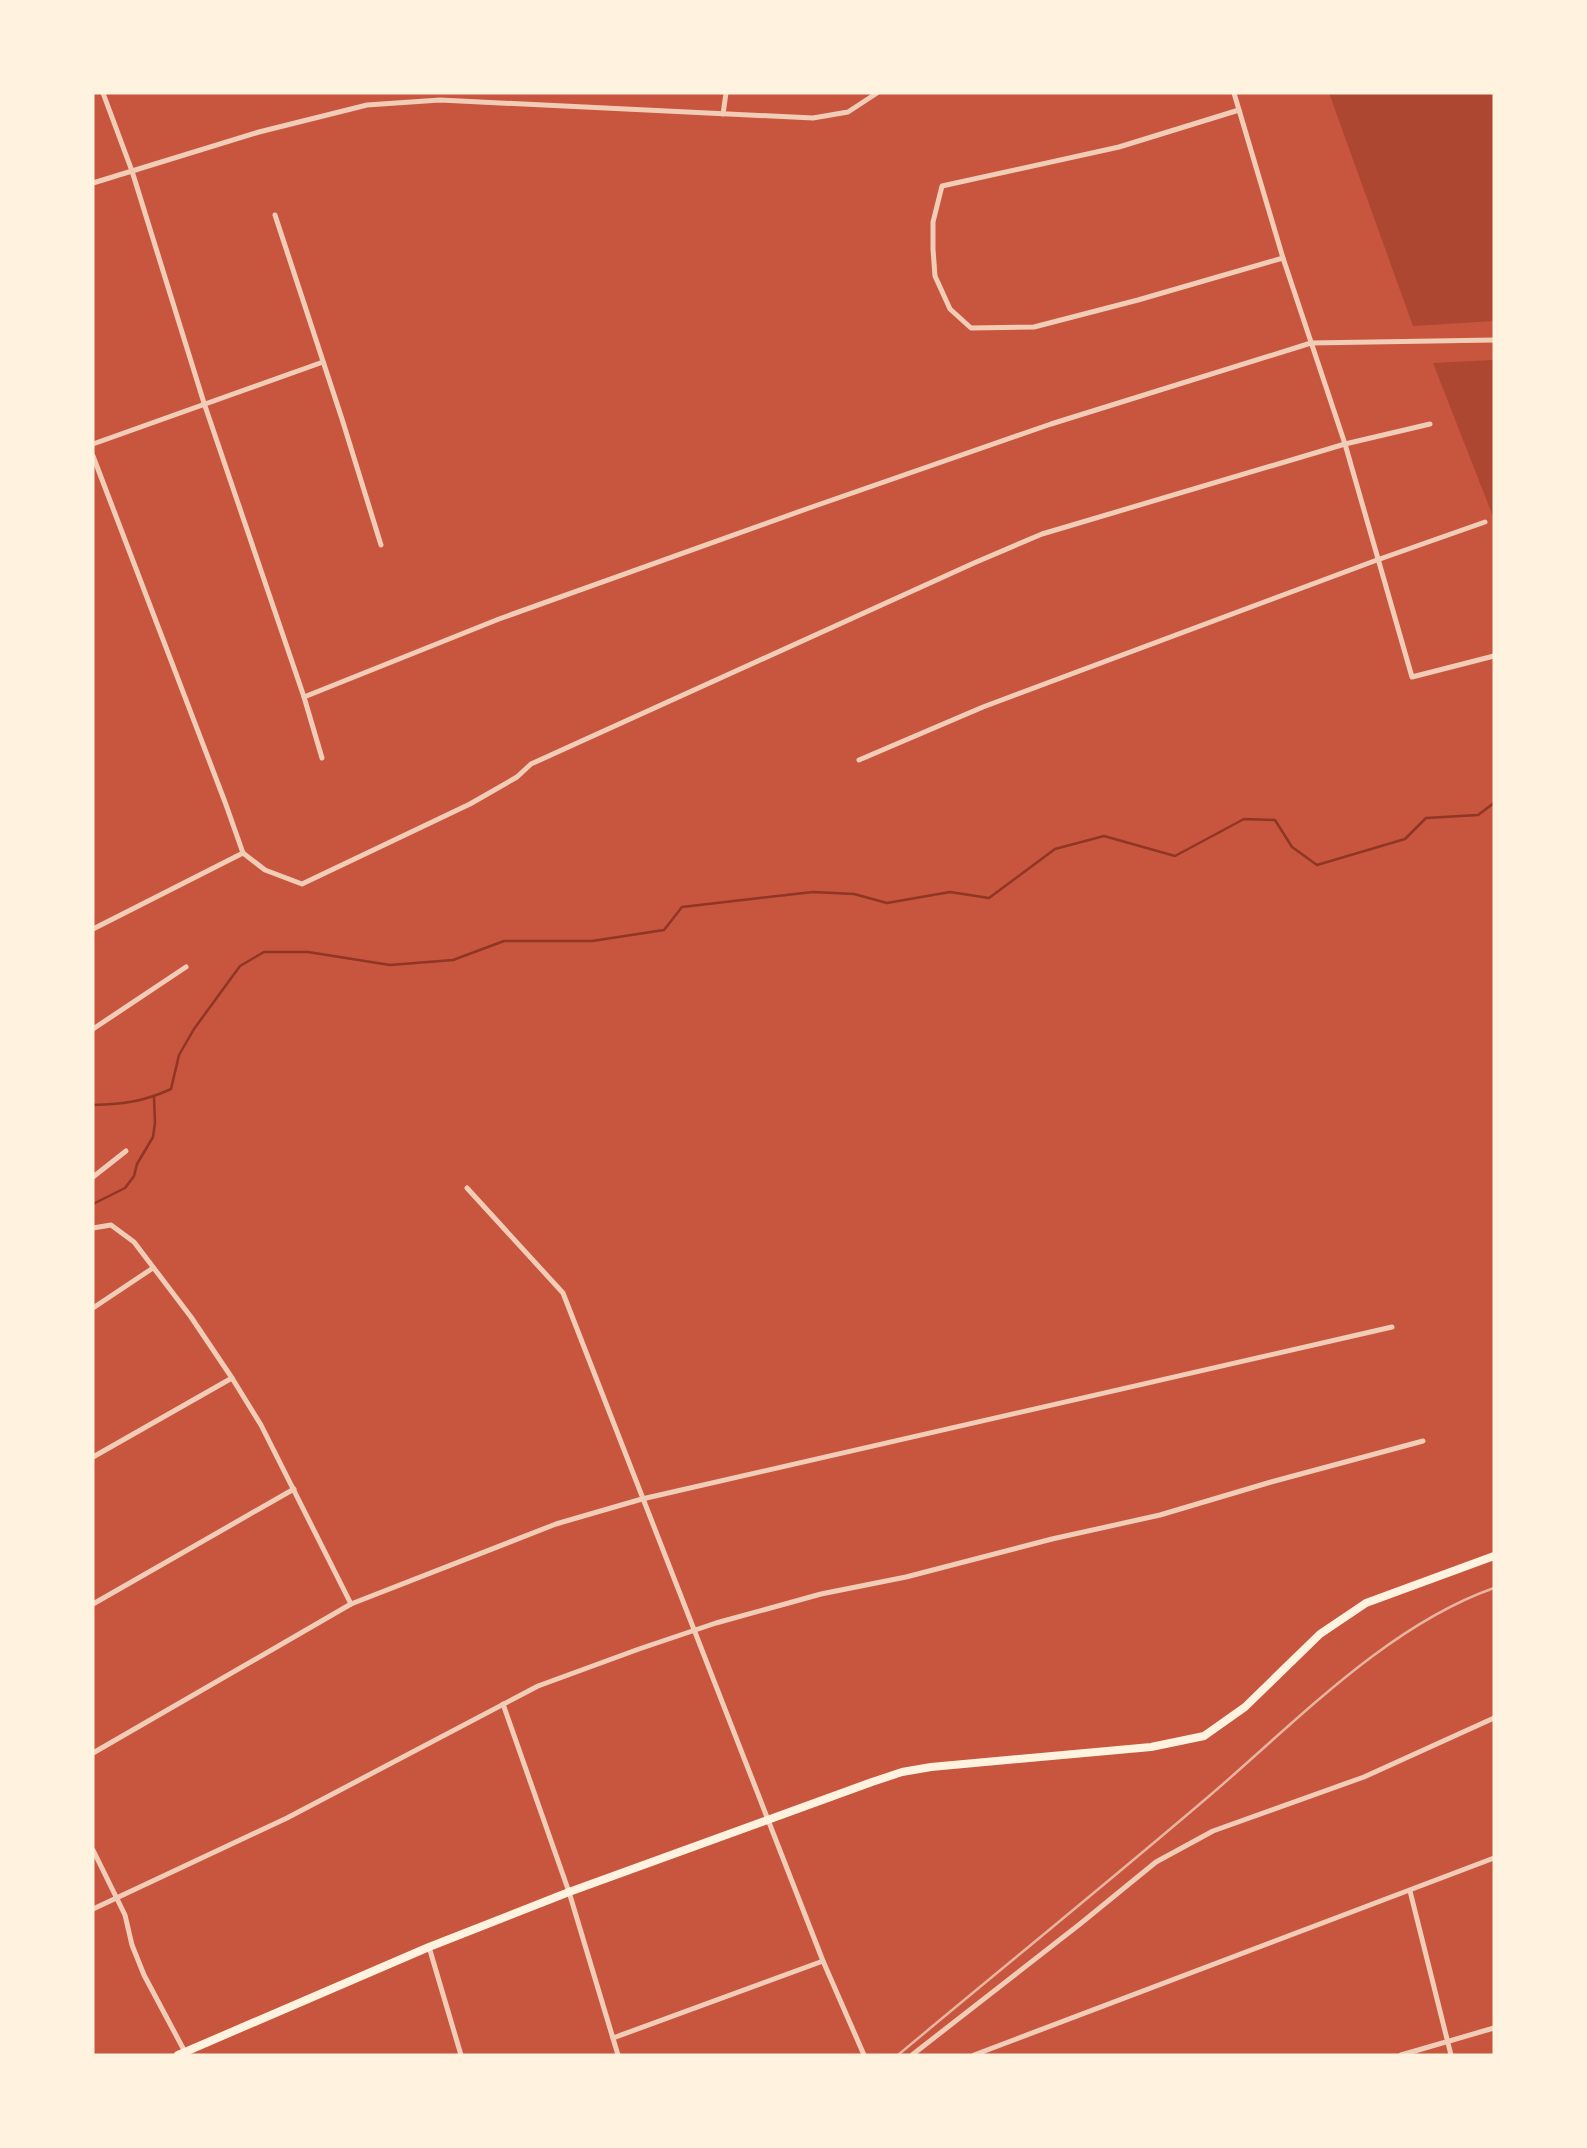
<svg xmlns="http://www.w3.org/2000/svg" width="1587" height="2148" font-family="Raleway,sans-serif">
<style>
.green{fill:#ae4732}
.lines{fill:none;stroke-linecap:round;stroke-linejoin:round}
.stream{stroke:#8f3625;stroke-width:2.5}
.minor{stroke:#f1ccb7;stroke-width:5}
.primary{stroke:#fff3e0;stroke-width:8}
.rail{stroke:#e9b49f;stroke-width:2.5}
</style>
<rect width="100%" height="100%" fill="#c8553d"/>
<g class="green">
<polygon points="1329,93 1494,93 1494,321 1413,326"/>
<polygon points="1494,360 1494,519 1433,363"/>
</g>
<g class="lines">
<g class="stream">
<path d="M93 1105C123 1104 143 1102 171 1089L179 1055 194 1029 240 966 264 952H308L390 965 453 960 504 941H592L664 930 682 907 813 892 854 894 887 903 950 892 989 898 1055 849 1104 836 1175 856 1244 819 1275 820 1292 847 1317 865 1405 839 1426 818 1478 815 1494 803"/>
<polyline points="93,1204 125,1188 134,1176 137,1164 153,1137 155,1123 154,1097"/>
</g>
<g class="minor">
<polyline points="103,93 132,171 204,403 304,697 322,758"/>
<polyline points="1234,93 1283,258 1345,444 1412,677 1494,656"/>
<polyline points="1239,110 1119,147 942,186 933,222 933,249 935,276 950,309 971,328 1034,327 1138,300 1283,258"/>
<polyline points="723,114 726,93"/>
<polyline points="93,183 259,132 367,105 440,100 813,118 848,112 877,93"/>
<polyline points="275,215 342,419 381,545"/>
<polyline points="93,444 323,362"/>
<polyline points="93,456 225,802 243,853 265,870 302,884 470,804 517,777 531,764 974,563 1042,534 1345,444 1430,424"/>
<polyline points="304,697 499,619 812,507 1051,424 1311,343 1494,340"/>
<polyline points="859,760 983,707 1377,560 1485,522"/>
<polyline points="93,929 243,853"/>
<polyline points="93,1029 186,967"/>
<polyline points="93,1177 126,1151"/>
<polyline points="467,1188 563,1293 823,1961 864,2055"/>
<polyline points="93,1228 111,1225 134,1242 191,1317 232,1378 261,1425 351,1604"/>
<polyline points="93,1308 153,1268"/>
<polyline points="93,1457 232,1378"/>
<polyline points="93,1604 294,1489"/>
<polyline points="503,1704 569,1892 618,2055"/>
<polyline points="93,1753 351,1604 556,1524 642,1499 1392,1327"/>
<polyline points="93,1850 125,1915 132,1945 144,1975 185,2052"/>
<polyline points="1410,1891 1451,2055"/>
<polyline points="93,1909 287,1818 538,1686 639,1649 716,1623 821,1594 906,1577 1052,1539 1160,1515 1271,1482 1423,1441"/>
<polyline points="429,1947 461,2055"/>
<polyline points="613,2038 823,1961"/>
<polyline points="912,2055 1080,1924 1156,1862 1213,1831 1364,1777 1494,1718"/>
<polyline points="974,2055 1494,1858"/>
<polyline points="1401,2055 1494,2028"/>
</g>
<polyline class="primary" points="178,2055 429,1947 569,1892 872,1782 902,1772 931,1767 1151,1747 1204,1736 1245,1707 1320,1634 1366,1603 1494,1556"/>
<path class="rail" d="M898 2055C1001 1969 1106 1884 1208 1797 1294 1724 1386 1626 1494 1588"/>
</g>
<rect width="1587" height="2148" fill="none" stroke="#fff3e0" stroke-width="189"/>
</svg>
